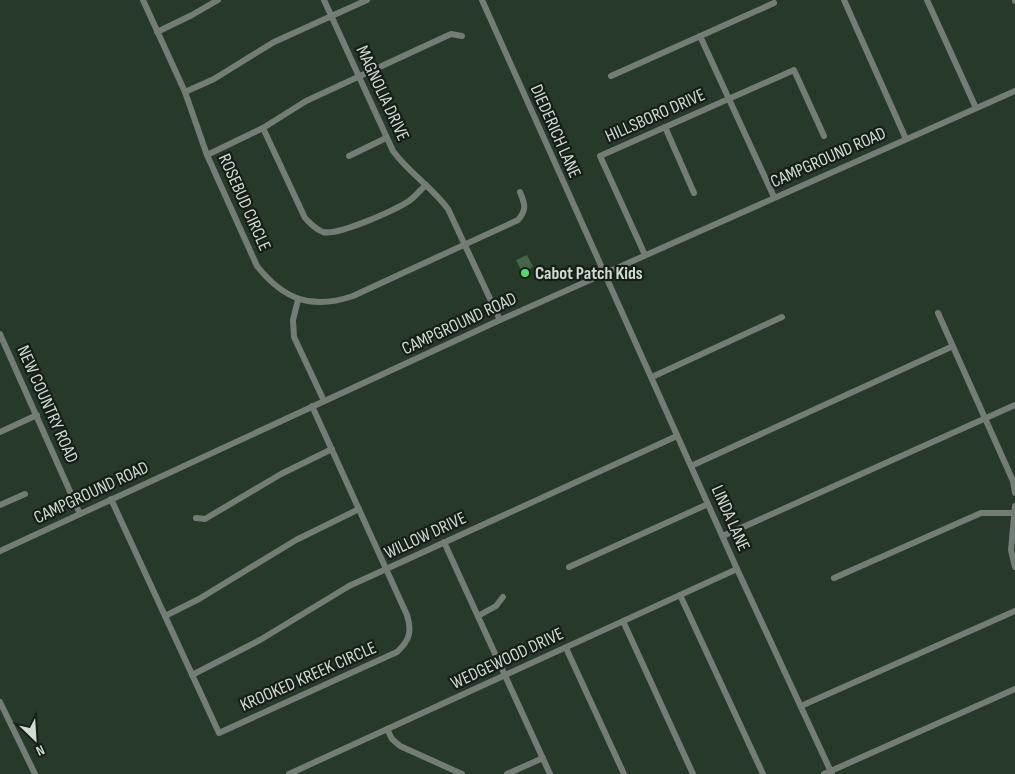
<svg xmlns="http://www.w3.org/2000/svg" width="1015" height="774" font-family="'Sofia Sans Condensed',sans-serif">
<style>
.green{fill:#46644a}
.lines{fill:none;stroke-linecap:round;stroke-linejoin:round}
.minor{stroke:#747d75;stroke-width:6}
.poi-dot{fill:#54d672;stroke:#161e17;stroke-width:2}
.labels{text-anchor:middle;stroke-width:4.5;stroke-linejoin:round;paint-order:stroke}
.street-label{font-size:18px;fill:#d0dcd2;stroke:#161e17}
.poi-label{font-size:18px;font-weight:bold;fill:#d0dcd2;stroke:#161e17;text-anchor:start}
</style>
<rect width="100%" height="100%" fill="#273a2a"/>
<polygon class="green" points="527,255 533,267 522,272 516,260"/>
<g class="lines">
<g class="minor">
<path d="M143 0 185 92 207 155 257 266C284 300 312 310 353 296L518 220C527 210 525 204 520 192"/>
<path d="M324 0 393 151C409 173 432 187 448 209L500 320"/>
<polyline points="482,0 737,569 832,774"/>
<polyline points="844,0 906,139"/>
<polyline points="927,0 976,108"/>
<polyline points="1015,0 1015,1"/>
<polyline points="157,32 192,15 218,0"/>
<polyline points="700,36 774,197"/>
<polyline points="611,76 774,3"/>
<polyline points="185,92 214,79 274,42 367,0"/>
<polyline points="665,127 694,193"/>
<path d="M263 128 305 218C311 224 315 229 323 232 338 236 395 210 409 201 415 197 420 190 426 185"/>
<polyline points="207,155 263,128 306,101 451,34 462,36"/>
<polyline points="349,156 386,138"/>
<polyline points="645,255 600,156 794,70 824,136"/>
<polyline points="298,300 293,320 294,337 324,401"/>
<polyline points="938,313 1013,481 1015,493"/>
<polyline points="0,334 80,514"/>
<polyline points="652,377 782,317"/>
<polyline points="0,432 37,415"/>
<polyline points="691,466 951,347"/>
<path d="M111 499 219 733 397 652C410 640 412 631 407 615L312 406"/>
<polyline points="0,505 25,494"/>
<polyline points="1015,506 1011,550 1015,567"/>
<polyline points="196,518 205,519 281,474 332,449"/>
<polyline points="723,536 1015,405"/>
<polyline points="444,542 550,774"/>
<polyline points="0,551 500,320 1015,91"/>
<polyline points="569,567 708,504"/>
<polyline points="834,578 981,513 1015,513"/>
<polyline points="680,595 763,774"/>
<polyline points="165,616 199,599 296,540 359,509"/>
<polyline points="478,616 496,606 503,597"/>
<polyline points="623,621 693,774"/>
<polyline points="566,648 624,774"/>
<polyline points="192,675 260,640 349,586 677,436"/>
<polyline points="0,702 35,774"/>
<polyline points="801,706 1015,611"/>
<polyline points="387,729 392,739 400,746 462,774"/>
<polyline points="289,774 737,569"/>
<polyline points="507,774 543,758"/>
<polyline points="824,774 1015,689"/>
</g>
</g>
<circle class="poi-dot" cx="525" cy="273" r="5"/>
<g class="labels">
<g class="street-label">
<text transform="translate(383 93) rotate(65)" y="6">MAGNOLIA DRIVE</text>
<text transform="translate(655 115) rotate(-24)" y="6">HILLSBORO DRIVE</text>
<text transform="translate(556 131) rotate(66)" y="6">DIEDERICH LANE</text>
<text transform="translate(828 157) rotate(-24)" y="6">CAMPGROUND ROAD</text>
<text transform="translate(245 202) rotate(66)" y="6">ROSEBUD CIRCLE</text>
<text transform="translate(459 323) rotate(-25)" y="6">CAMPGROUND ROAD</text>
<text transform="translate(48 404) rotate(66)" y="6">NEW COUNTRY ROAD</text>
<text transform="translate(91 492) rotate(-25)" y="6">CAMPGROUND ROAD</text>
<text transform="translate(731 518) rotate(66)" y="6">LINDA LANE</text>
<text transform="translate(425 535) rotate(-25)" y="6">WILLOW DRIVE</text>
<text transform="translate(507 658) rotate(-25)" y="6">WEDGEWOOD DRIVE</text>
<text transform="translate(308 676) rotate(-24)" y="6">KROOKED KREEK CIRCLE</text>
</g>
<g class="poi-label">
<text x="535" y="279">Cabot Patch Kids</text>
</g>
</g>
<g transform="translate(35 739) rotate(155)" stroke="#161e17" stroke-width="4" paint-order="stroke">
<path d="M0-4L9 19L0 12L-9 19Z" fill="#d0dcd2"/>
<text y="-8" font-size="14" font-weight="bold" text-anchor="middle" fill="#d0dcd2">N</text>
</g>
</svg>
